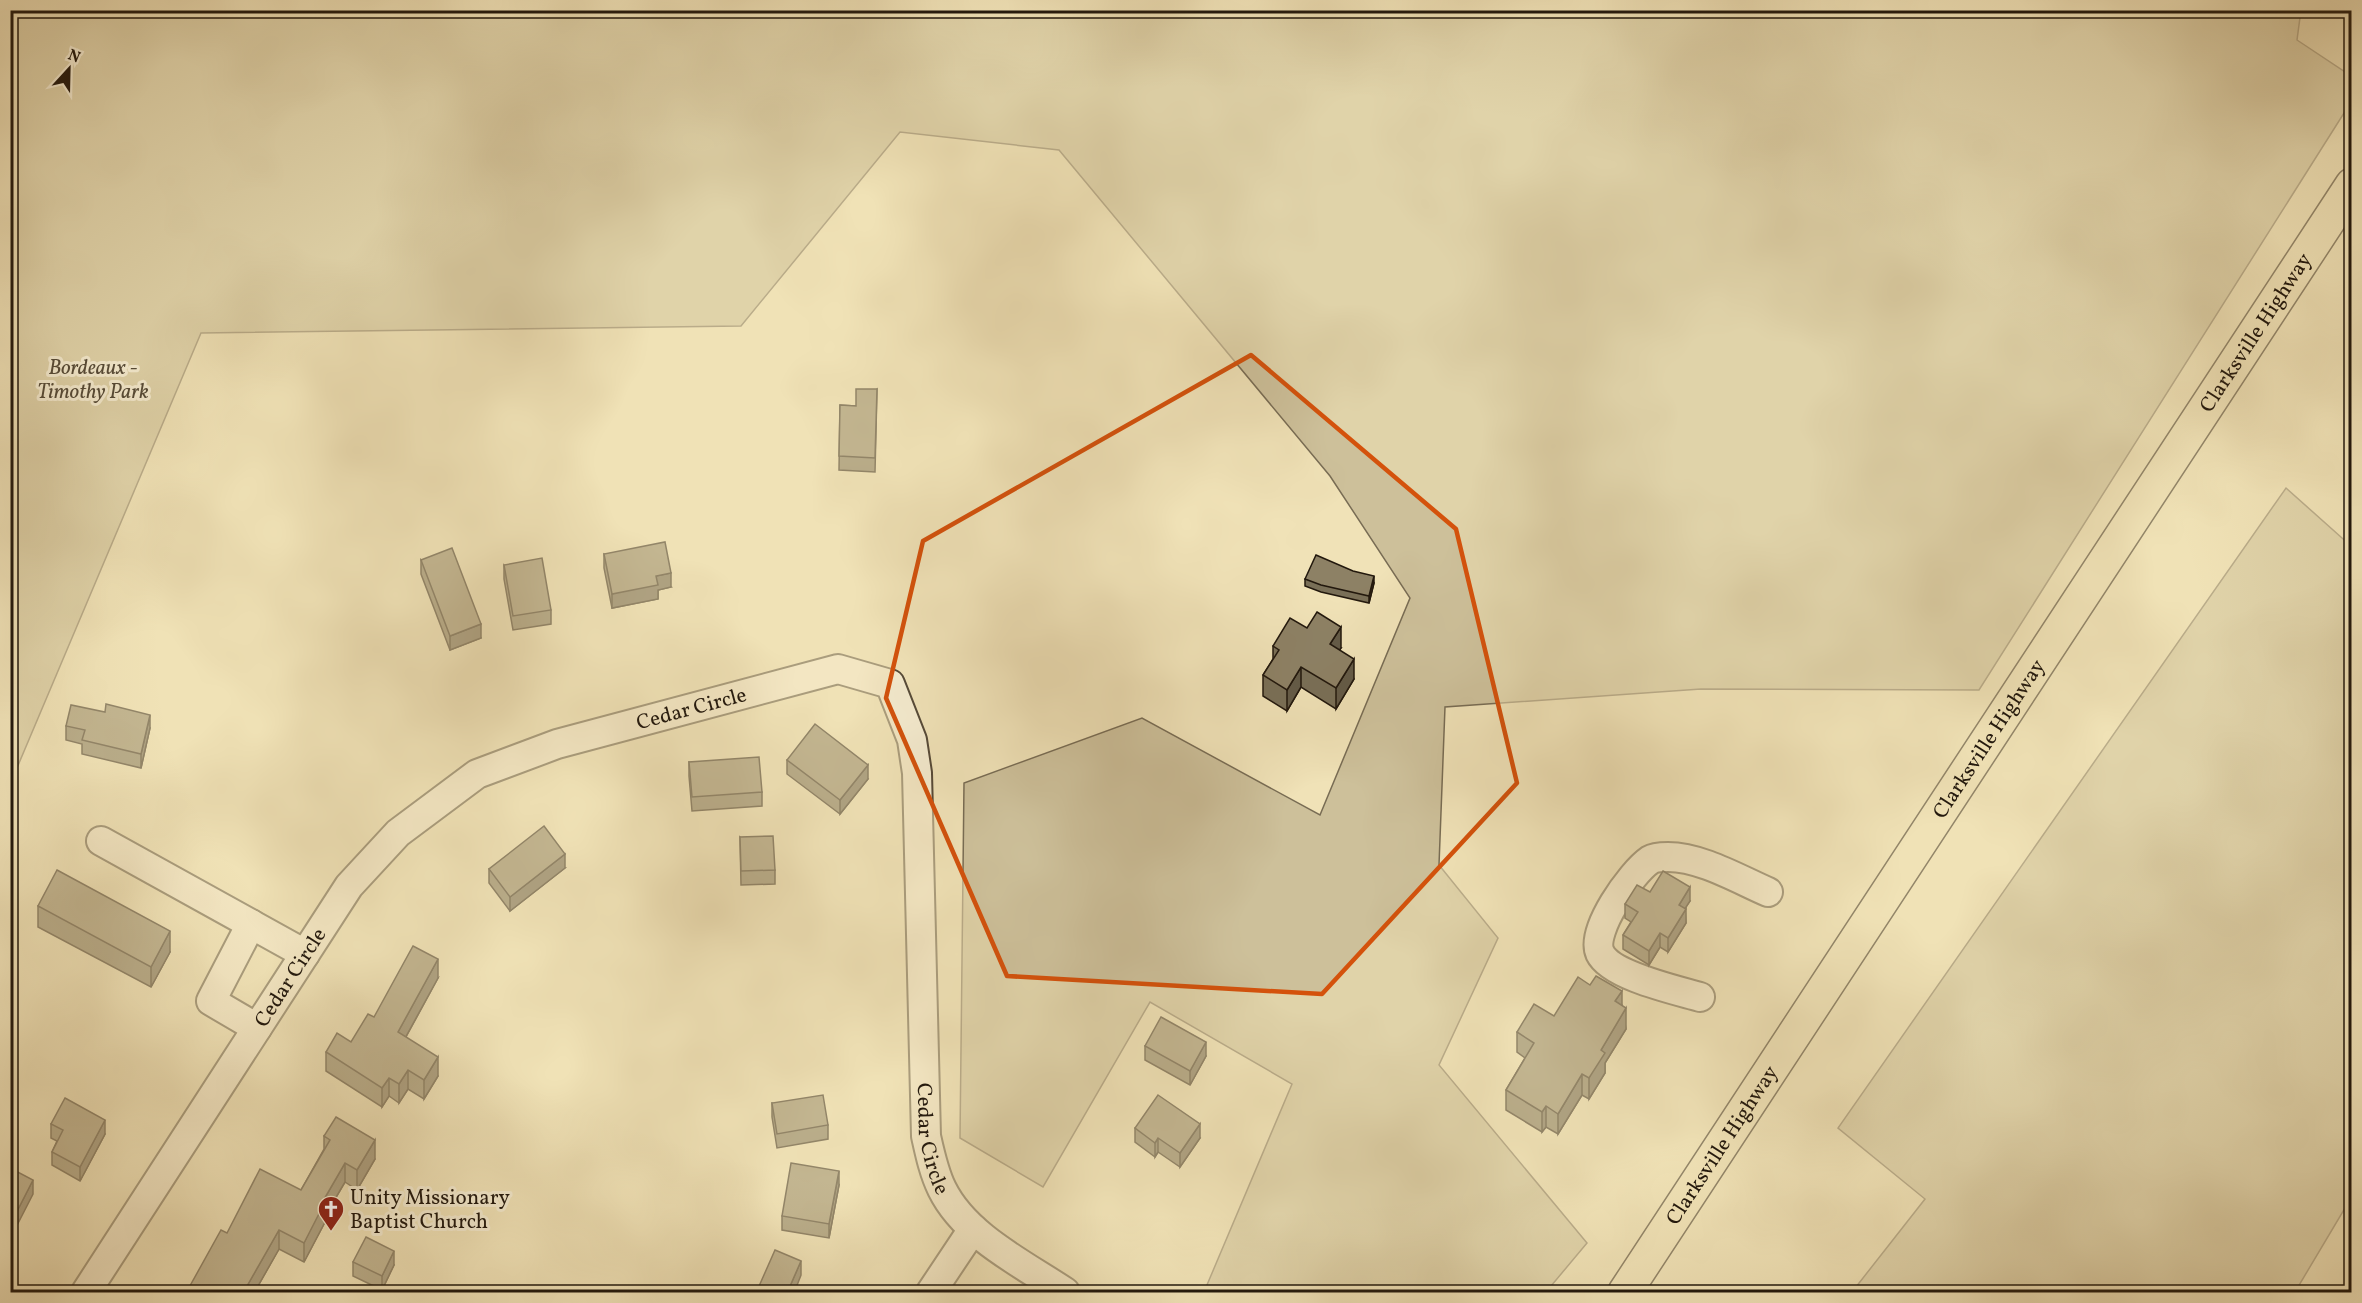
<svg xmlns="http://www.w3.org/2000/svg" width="2362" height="1303" font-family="Vollkorn,serif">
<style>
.green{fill:#cdc09a;stroke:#786c54;stroke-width:1.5}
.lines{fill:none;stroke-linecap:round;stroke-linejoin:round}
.minor-casing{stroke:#564a38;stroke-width:32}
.major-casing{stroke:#22180d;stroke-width:36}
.minor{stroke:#f5ecd0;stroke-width:28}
.major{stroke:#f0e2b7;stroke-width:33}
.wall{fill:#796f57;stroke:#22180d;stroke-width:1.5}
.shaded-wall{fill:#635a47;stroke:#22180d;stroke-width:1.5}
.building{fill:#8d8165;stroke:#22180d;stroke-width:1.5}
.marked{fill:none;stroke:#d4520c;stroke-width:4.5;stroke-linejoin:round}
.labels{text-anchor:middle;stroke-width:6;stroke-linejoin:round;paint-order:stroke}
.street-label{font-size:21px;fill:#22180d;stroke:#f5ecd0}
.park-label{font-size:21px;font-style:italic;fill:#554a37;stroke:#f5ecd0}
.poi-label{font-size:21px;fill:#22180d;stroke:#f5ecd0;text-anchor:start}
</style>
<rect width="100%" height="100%" fill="#f0e2b7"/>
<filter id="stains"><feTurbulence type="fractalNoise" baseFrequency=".00333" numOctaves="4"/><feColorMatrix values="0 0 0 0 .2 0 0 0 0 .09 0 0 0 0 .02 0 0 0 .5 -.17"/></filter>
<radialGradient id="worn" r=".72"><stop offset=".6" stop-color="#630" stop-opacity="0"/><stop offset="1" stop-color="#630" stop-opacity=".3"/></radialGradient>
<g class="green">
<polygon points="2301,10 2297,40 2351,76 2351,102 1979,690 1701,689 1445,707 1439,865 1498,938 1439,1065 1587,1243 1546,1292 1204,1292 1292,1084 1150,1002 1043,1187 960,1138 964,783 1142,718 1320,815 1410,598 1330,476 1059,150 900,132 741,326 201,333 11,782 11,11"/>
<polygon points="2286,488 2351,546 2351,1198 2295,1292 1852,1292 1925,1199 1838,1128"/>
</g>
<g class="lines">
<g class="minor-casing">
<g id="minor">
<polyline points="101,841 305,954"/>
<polyline points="251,924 211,1001 257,1028"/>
<path d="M1700 997C1676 990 1611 976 1600 953 1590 931 1631 873 1650 860 1655 857 1663 857 1668 857 1701 857 1738 879 1768 892"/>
<path id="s1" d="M86 1292 349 886 398 833 477 774 557 744 838 669 890 684 912 740 917 773 926 1136C930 1154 934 1173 942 1189 965 1236 1023 1264 1065 1292"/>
<polyline points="931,1292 973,1229"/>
</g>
</g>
<g class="major-casing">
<g id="major">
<path id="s2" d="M1625 1292 2352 185"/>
</g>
</g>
<use href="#minor" class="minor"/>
<use href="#major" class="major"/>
</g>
<g class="wall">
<polygon points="877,389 875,472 839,470 840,405 856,406"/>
<polygon points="604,554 671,587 658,590 658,599 612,608 604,568"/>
<polygon points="421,560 481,638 450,650 421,574"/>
<polygon points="504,565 551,610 551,624 513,630 504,579"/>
<polygon points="1305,579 1374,583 1369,603 1321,592 1305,586"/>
<polygon points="1273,646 1341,648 1339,650 1354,679 1336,709 1301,687 1287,711 1263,696 1263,675 1273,659"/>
<polygon points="66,726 150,728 141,768 82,754 82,744 66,740"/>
<polygon points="787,760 868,779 840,814 787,774"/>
<polygon points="689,762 762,792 762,806 692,811 689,776"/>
<polygon points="740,837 775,870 775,884 741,885"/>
<polygon points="565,868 510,911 489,883 489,869"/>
<polygon points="1650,892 1690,901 1685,908 1686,923 1668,952 1660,947 1649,965 1623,949 1623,935 1631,922 1625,918 1625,904"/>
<polygon points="38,906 170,952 151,987 38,927"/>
<polygon points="438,978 406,1037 438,1076 424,1099 408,1089 399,1103 389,1096 382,1107 326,1071 326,1052 351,1042 374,1017"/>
<polygon points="1622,1005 1626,1029 1605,1063 1605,1073 1589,1099 1582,1095 1558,1134 1546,1127 1542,1132 1506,1110 1506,1090 1525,1058 1517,1052 1517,1032 1554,1016"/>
<polygon points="1145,1046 1206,1056 1190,1085 1145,1060"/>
<polygon points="772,1103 828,1125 828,1139 777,1148 772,1117"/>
<polygon points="51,1124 105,1134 80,1181 52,1165 52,1152 57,1141 51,1138"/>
<polygon points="1135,1128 1200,1138 1180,1167 1158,1152 1155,1157 1135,1142"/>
<polygon points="324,1136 375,1159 357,1190 345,1182 325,1216 325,1222 304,1262 279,1249 254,1293 186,1293 227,1233 301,1190 324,1149"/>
<polygon points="839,1185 829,1238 782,1230 782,1216"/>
<polygon points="353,1262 394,1265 382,1290 353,1276"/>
</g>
<g class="shaded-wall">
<polygon points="671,573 671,587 658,590 658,599 612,608 612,594 656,576"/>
<polygon points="1374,576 1374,583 1369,603 1369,596"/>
<polygon points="481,624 481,638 450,650 450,636"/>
<polygon points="1341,627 1341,648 1330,665 1330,644"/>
<polygon points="1354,659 1354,679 1336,709 1336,688"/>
<polygon points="1301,667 1301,687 1287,711 1287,690"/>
<polygon points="150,715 150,728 141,768 141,754"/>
<polygon points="868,765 868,779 840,814 840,800"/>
<polygon points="565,854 565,868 510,911 510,897"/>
<polygon points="1690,887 1690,901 1679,918 1679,905"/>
<polygon points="1686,909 1686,923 1668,952 1668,938"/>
<polygon points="170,931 170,952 151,987 151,967"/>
<polygon points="1660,933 1660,947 1649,965 1649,951"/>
<polygon points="438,959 438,978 398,1051 398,1032"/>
<polygon points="1622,991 1622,1012 1615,1001"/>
<polygon points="1626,1008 1626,1029 1605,1063 1605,1073 1589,1099 1589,1078 1601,1050"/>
<polygon points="1206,1042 1206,1056 1190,1085 1190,1071"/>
<polygon points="438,1057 438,1076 424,1099 424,1080"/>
<polygon points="408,1070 408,1089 399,1103 399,1084"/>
<polygon points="1582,1074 1582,1095 1558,1134 1558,1114"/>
<polygon points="389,1078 389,1096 382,1107 382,1088"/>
<polygon points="1546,1106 1546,1127 1542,1132 1542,1112"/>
<polygon points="105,1120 105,1134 80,1181 80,1167"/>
<polygon points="1200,1124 1200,1138 1180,1167 1180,1153"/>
<polygon points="1158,1138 1158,1152 1155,1157 1155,1143"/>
<polygon points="375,1140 375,1159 357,1190 357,1170"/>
<polygon points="345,1163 345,1182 325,1216 325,1222 304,1262 304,1243 323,1201"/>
<polygon points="839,1171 839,1185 829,1238 829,1224"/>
<polygon points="33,1180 33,1194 10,1239 10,1225"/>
<polygon points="279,1230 279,1249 254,1293 243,1293"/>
<polygon points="394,1251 394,1265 382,1290 382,1276"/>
<polygon points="801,1261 801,1275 794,1293 787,1293"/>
</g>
<g class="building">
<polygon points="856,389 877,389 875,458 839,456 840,405 856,406"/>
<polygon points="665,542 671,573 656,576 658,585 612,594 604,554"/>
<polygon points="452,548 481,624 450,636 421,560"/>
<polygon points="1316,555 1353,571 1374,576 1369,596 1321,585 1305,579"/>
<polygon points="542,558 551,610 513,616 504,565"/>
<polygon points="1317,612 1341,627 1330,644 1354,659 1336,688 1301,667 1287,690 1263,675 1279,650 1273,646 1290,618 1307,628"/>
<polygon points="106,704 150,715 141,754 82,740 85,730 66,726 71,705 105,712"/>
<polygon points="815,724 868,765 840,800 787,760"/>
<polygon points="759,757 762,792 692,797 689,762"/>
<polygon points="544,826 565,854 510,897 489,869"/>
<polygon points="773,836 775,870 741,871 740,837"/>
<polygon points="57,870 170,931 151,967 38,906"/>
<polygon points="1663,871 1690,887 1679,905 1686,909 1668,938 1660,933 1649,951 1623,935 1638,912 1625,904 1637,885 1650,892"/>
<polygon points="413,946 438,959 398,1032 438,1057 424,1080 408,1070 399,1084 389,1078 382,1088 326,1052 337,1033 351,1042 368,1014 374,1017"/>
<polygon points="1596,976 1622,991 1615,1001 1626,1008 1601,1050 1605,1053 1589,1078 1582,1074 1558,1114 1546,1106 1542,1112 1506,1090 1534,1043 1517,1032 1534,1004 1554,1016 1578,977 1590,985"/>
<polygon points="1161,1017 1206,1042 1190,1071 1145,1046"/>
<polygon points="823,1095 828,1125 777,1134 772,1103"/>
<polygon points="1158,1095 1200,1124 1180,1153 1158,1138 1155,1143 1135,1128"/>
<polygon points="65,1098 105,1120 80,1167 52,1152 63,1130 51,1124"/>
<polygon points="336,1117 375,1140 357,1170 345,1163 323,1201 325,1202 304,1243 279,1230 243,1293 186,1293 221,1230 227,1233 260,1169 301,1190 330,1140 324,1136"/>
<polygon points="791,1163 839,1171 829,1224 782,1216"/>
<polygon points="10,1168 33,1180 10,1225"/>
<polygon points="366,1237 394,1251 382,1276 353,1262"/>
<polygon points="775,1250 801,1261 787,1293 756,1293"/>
</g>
<path d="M0 0H2362V1303H0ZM1251 355 1456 529 1517 783 1322 994 1007 976 886 698 923 541Z" fill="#f0e2b7" fill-opacity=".55" fill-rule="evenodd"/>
<path class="marked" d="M1251 355 1456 529 1517 783 1322 994 1007 976 886 698 923 541Z"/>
<defs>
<g id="church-pin" transform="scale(1.35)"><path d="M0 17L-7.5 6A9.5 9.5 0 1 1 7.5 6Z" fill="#8f2418" stroke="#f5ecd0"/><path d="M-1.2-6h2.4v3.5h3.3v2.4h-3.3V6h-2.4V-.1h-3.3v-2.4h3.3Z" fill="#fff"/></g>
</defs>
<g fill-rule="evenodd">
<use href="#church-pin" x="331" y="1209"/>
</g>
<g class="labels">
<g class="street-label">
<text dy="7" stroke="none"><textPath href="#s2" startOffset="1148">Clarksville Highway</textPath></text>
<text dy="7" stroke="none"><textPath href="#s1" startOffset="879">Cedar Circle</textPath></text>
<text dy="7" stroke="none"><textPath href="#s2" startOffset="662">Clarksville Highway</textPath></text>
<text dy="7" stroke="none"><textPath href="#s1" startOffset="375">Cedar Circle</textPath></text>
<text dy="7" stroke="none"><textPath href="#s1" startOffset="1545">Cedar Circle</textPath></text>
<text dy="7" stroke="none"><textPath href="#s2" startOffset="176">Clarksville Highway</textPath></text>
</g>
<g class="park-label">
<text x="93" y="374">Bordeaux -<tspan x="93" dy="24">Timothy Park</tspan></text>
</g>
<g class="poi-label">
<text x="350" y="1204">Unity Missionary<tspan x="350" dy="24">Baptist Church</tspan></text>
</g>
</g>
<rect width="2362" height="1303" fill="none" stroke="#f0e2b7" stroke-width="36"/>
<rect x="12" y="12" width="2338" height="1279" fill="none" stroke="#22180d" stroke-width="3"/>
<rect x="18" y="18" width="2326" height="1267" fill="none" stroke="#22180d" stroke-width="1.5"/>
<g transform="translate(69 69) rotate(22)" stroke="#f5ecd0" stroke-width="4.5" paint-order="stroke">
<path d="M0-4.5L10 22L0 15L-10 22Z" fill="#22180d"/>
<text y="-9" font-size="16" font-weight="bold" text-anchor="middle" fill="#22180d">N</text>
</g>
<rect width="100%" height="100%" filter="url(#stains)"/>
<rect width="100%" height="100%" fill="url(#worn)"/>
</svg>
